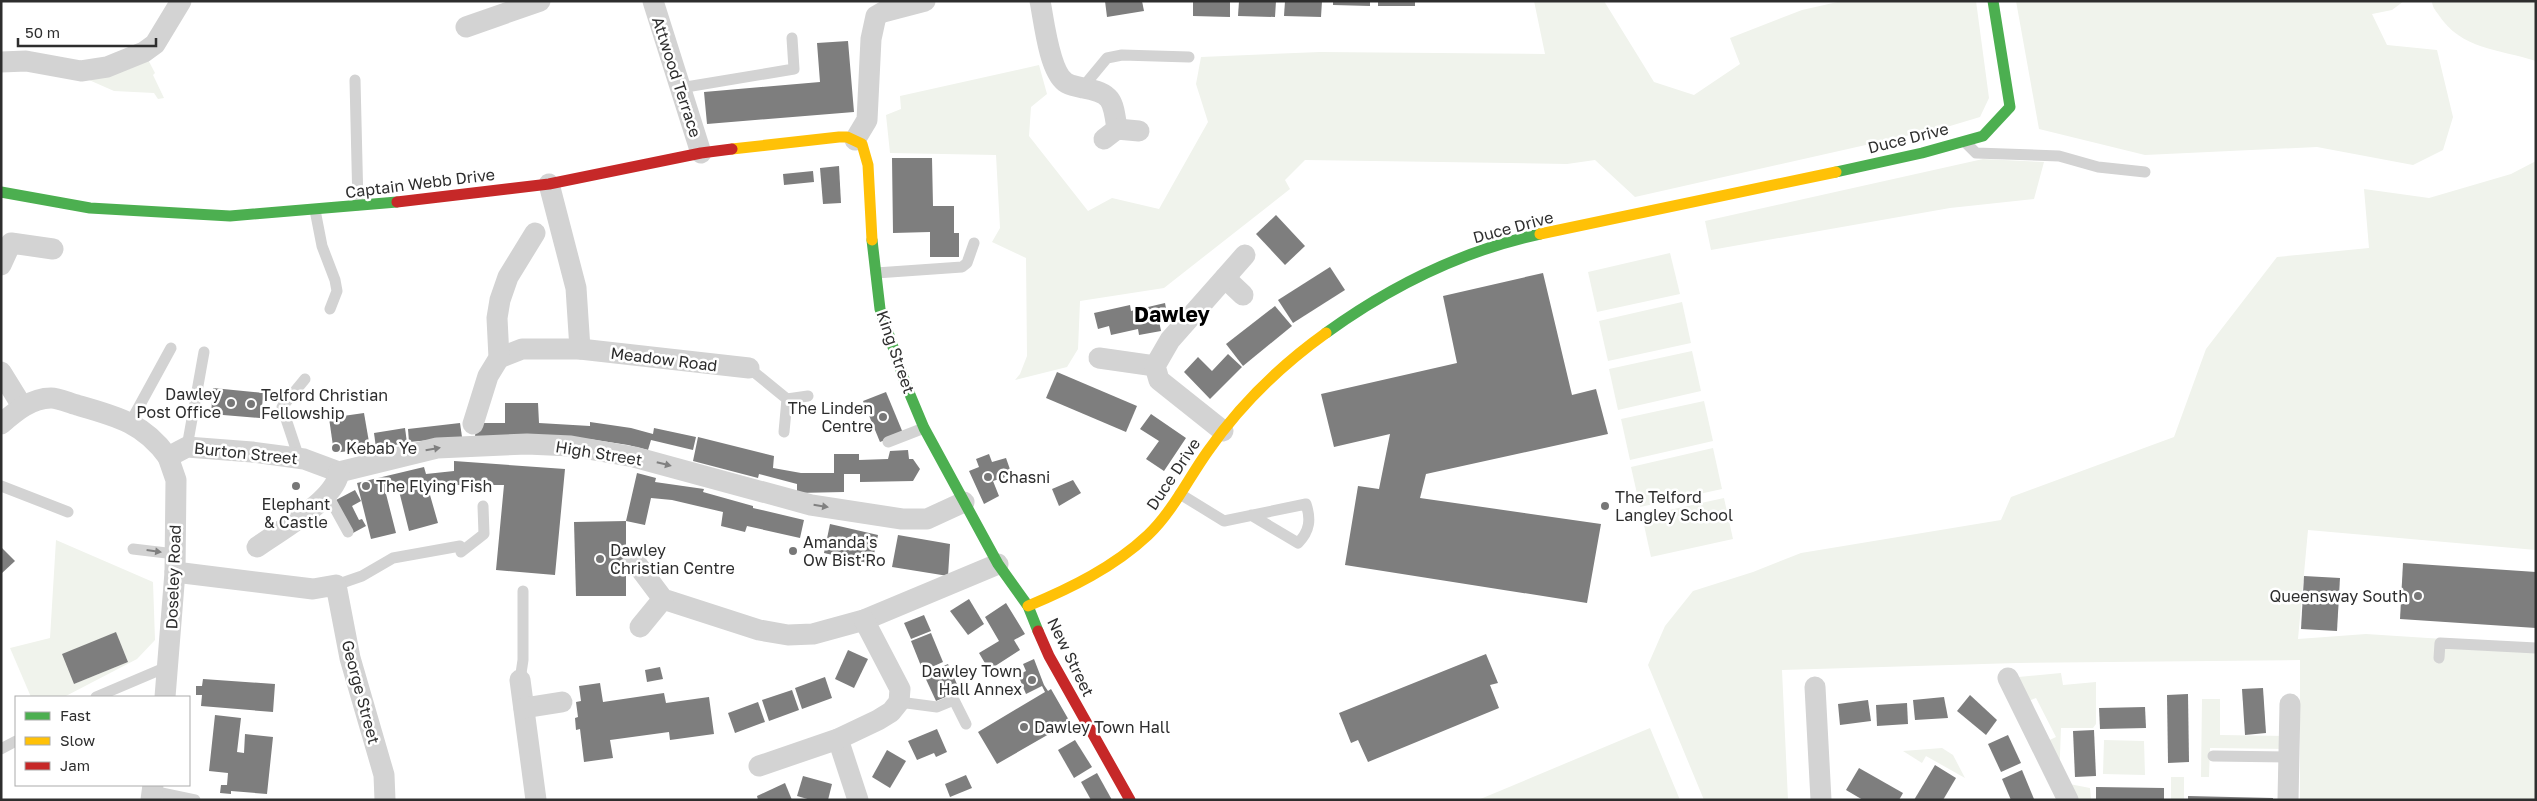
<svg xmlns="http://www.w3.org/2000/svg" width="2537" height="801" font-family="'Golos Text',sans-serif">
<style>
.green{fill:#f0f3ec;fill-rule:evenodd}
.building{fill:#7e7e7e}
.lines{fill:none;stroke-linecap:round;stroke-linejoin:round}
.lane{stroke:#d3d3d3;stroke-width:11}
.street{stroke:#d3d3d3;stroke-width:21}
.fast{stroke:#4caf50;stroke-width:11}
.slow{stroke:#ffc107;stroke-width:11}
.jam{stroke:#c62828;stroke-width:11}
.oneway{fill:#808080}
.poi-dot{fill:#777;stroke:#fff;stroke-width:2}
.labels{text-anchor:middle;stroke-width:5;stroke-linejoin:round;paint-order:stroke}
.street-label{font-size:16px;fill:#2e2e2e;stroke:#fff}
.poi-label{font-size:16px;fill:#2e2e2e;stroke:#fff;text-anchor:start}
.district-label{font-size:21px;font-weight:bold;fill:#000;stroke:#fff}
</style>
<rect width="100%" height="100%" fill="#fff"/>
<g class="green">
<polygon points="1534,1 1604,1 1654,82 1694,95 1740,64 1730,38 1802,10 1842,1 1976,1 1989,98 1980,117 1950,126 1635,197 1595,160 1567,164 1305,160 1285,180 1290,189 1164,288 1080,301 1078,349 1067,367 1015,380 1020,374 1027,356 1026,258 992,242 1000,228 996,155 890,153 886,115 901,109 900,96 1039,65 1047,94 1031,107 1029,136 1088,211 1112,198 1159,209 1208,122 1196,84 1201,57 1320,52 1545,54"/>
<polygon points="2016,1 2404,1 2392,10 2372,14 2387,45 2437,50 2453,117 2443,150 2413,165 2317,147 2145,155 2039,129"/>
<path d="M2432 1H2536V61C2499 49 2461 50 2438 14 2435 10 2432 6 2432 1Z"/>
<polygon points="144,52 155,73 153,75 164,98 158,99 154,93 114,91 89,80"/>
<polygon points="1983,159 2044,162 2034,199 1950,208 1711,250 1705,221"/>
<polygon points="2536,161 2536,550 2308,530 2298,639 2366,634 2536,645 2536,800 2300,800 2300,660 2017,663 1782,670 1788,800 1704,800 1648,665 1665,626 1693,591 1753,572 1801,553 2001,520 2011,497 2174,437 2206,349 2277,257 2369,248 2364,189 2429,198 2511,174"/>
<polygon points="1670,253 1680,294 1597,312 1588,272"/>
<polygon points="1682,302 1691,343 1608,361 1599,321"/>
<polygon points="1692,351 1701,391 1618,410 1609,369"/>
<polygon points="1704,401 1713,441 1630,460 1621,419"/>
<polygon points="1713,448 1722,489 1640,507 1631,467"/>
<polygon points="1724,498 1733,539 1651,557 1642,516"/>
<path d="M56 540 153 582 155 640 137 659 64 697H31L10 648 50 638ZM116 633 128 662 74 684Z"/>
<polygon points="2061,673 2063,685 2096,682 2096,724 2093,728 2061,728 2059,782 2090,788 2091,800 2068,800 2041,744 2056,737 2036,698 2021,704 2008,678"/>
<polygon points="2202,699 2220,699 2220,735 2290,736 2290,749 2210,748 2209,777 2201,777"/>
<polygon points="1650,728 1680,800 1478,800"/>
<polygon points="2104,740 2144,741 2145,775 2103,774"/>
<polygon points="1942,748 1953,755 1965,778 1926,756 1922,763 1903,751"/>
<rect x="2171" y="777" width="13" height="23"/>
</g>
<g class="building">
<polygon points="1105,1 1142,1 1144,11 1107,17"/>
<polygon points="1193,1 1230,1 1230,17 1193,16"/>
<polygon points="1239,1 1276,1 1275,17 1238,16"/>
<polygon points="1285,1 1322,1 1321,17 1284,16"/>
<polygon points="1333,1 1370,1 1370,6 1333,5"/>
<rect x="1378" y="1" width="37" height="5"/>
<polygon points="848,41 854,112 707,124 704,92 820,82 817,43"/>
<polygon points="892,158 932,158 933,206 954,206 954,233 959,233 959,257 930,257 930,232 893,233"/>
<polygon points="839,166 841,203 823,204 820,168"/>
<polygon points="813,171 814,182 784,185 783,174"/>
<polygon points="1276,215 1305,246 1285,265 1256,234"/>
<polygon points="1330,267 1345,290 1293,323 1278,300"/>
<polygon points="1543,273 1572,395 1596,389 1608,434 1426,474 1420,498 1601,524 1587,603 1345,565 1358,486 1379,489 1390,434 1334,447 1321,394 1457,363 1443,296"/>
<polygon points="1165,303 1168,319 1159,321 1161,331 1139,335 1138,329 1111,335 1109,326 1098,329 1094,313 1130,305 1131,311"/>
<polygon points="1275,306 1292,326 1243,366 1226,344"/>
<polygon points="1228,354 1242,367 1210,399 1184,372 1198,357 1212,371"/>
<polygon points="1057,372 1137,406 1126,432 1046,398"/>
<polygon points="213,388 264,393 260,418 211,414"/>
<polygon points="886,392 903,433 880,442 863,401"/>
<polygon points="505,403 538,403 539,423 590,426 590,422 631,428 653,434 654,428 696,437 693,450 651,440 648,450 628,445 589,439 475,437 476,423 505,423"/>
<polygon points="364,413 370,448 334,453 329,418"/>
<polygon points="1151,414 1186,438 1164,471 1146,459 1159,441 1140,429"/>
<polygon points="460,423 462,437 409,442 408,429"/>
<polygon points="405,428 407,443 376,448 374,433"/>
<polygon points="698,437 774,456 773,468 801,473 834,473 834,454 859,454 859,460 888,459 890,451 908,450 909,459 913,459 920,469 913,481 860,482 860,474 844,474 844,492 797,493 797,484 759,474 758,478 693,461"/>
<polygon points="989,454 992,462 1006,458 1012,475 993,481 999,496 984,504 969,471 979,467 976,459"/>
<polygon points="454,461 565,469 555,575 496,570 504,485 456,485 428,488 438,523 409,531 398,487 385,490 396,533 371,539 357,483 424,467 426,474 454,471"/>
<polygon points="637,473 656,478 655,482 704,489 703,492 753,506 753,508 804,520 800,538 747,526 745,532 721,526 723,512 672,500 651,498 645,525 626,521"/>
<polygon points="1073,480 1081,493 1059,506 1052,489"/>
<polygon points="355,490 361,501 352,506 359,520 362,519 366,526 353,533 336,500"/>
<polygon points="626,521 626,596 576,596 574,522"/>
<polygon points="830,524 878,535 872,564 824,553"/>
<polygon points="898,535 950,544 948,576 892,567"/>
<polygon points="1,547 15,561 1,574"/>
<polygon points="2403,563 2536,572 2536,628 2400,619"/>
<polygon points="2304,576 2340,578 2337,631 2301,629"/>
<polygon points="969,599 984,624 968,635 950,611"/>
<polygon points="1006,603 1025,634 1014,640 1020,650 989,670 979,653 999,641 985,617"/>
<polygon points="924,615 931,631 911,639 904,623"/>
<polygon points="116,632 128,662 74,684 62,654"/>
<polygon points="931,633 943,662 923,671 911,641"/>
<polygon points="848,650 868,659 854,688 835,679"/>
<polygon points="1486,654 1498,683 1490,685 1499,708 1368,762 1358,740 1351,743 1339,713"/>
<polygon points="1034,659 1044,685 1048,691 1051,689 1070,722 997,764 978,732 1045,692 1042,686 1026,694 1018,675 1026,671 1023,664"/>
<polygon points="948,664 960,691 936,701 924,675"/>
<polygon points="660,667 663,679 647,682 645,670"/>
<polygon points="825,677 832,698 802,709 795,688"/>
<polygon points="203,679 275,684 273,712 201,706 202,695 196,695 196,686 202,686"/>
<polygon points="600,683 603,702 664,693 666,703 709,697 714,734 670,740 669,732 610,740 613,758 584,762 580,729 576,730 575,718 578,717 576,702 581,701 579,686"/>
<polygon points="2263,688 2266,733 2245,735 2242,689"/>
<polygon points="792,690 799,710 769,721 762,700"/>
<polygon points="2188,694 2189,762 2168,763 2167,695"/>
<polygon points="1970,695 1997,720 1986,735 1957,711"/>
<polygon points="1944,697 1948,718 1915,720 1913,700"/>
<polygon points="1868,700 1871,721 1840,725 1838,704"/>
<polygon points="758,702 765,722 735,733 728,713"/>
<polygon points="1907,703 1908,724 1877,726 1876,705"/>
<polygon points="2145,707 2146,728 2100,729 2099,708"/>
<polygon points="215,715 241,718 237,752 244,753 245,734 273,737 267,794 231,791 231,794 220,793 221,785 227,785 228,773 209,771"/>
<polygon points="937,729 947,752 936,757 934,753 917,760 908,741"/>
<polygon points="2094,730 2096,776 2075,777 2073,731"/>
<polygon points="2008,735 2021,763 2001,772 1988,744"/>
<polygon points="1075,740 1092,767 1074,778 1058,750"/>
<polygon points="887,750 906,761 890,788 872,777"/>
<polygon points="1935,765 1956,778 1943,800 1914,800"/>
<polygon points="1859,768 1903,793 1899,800 1863,800 1846,790"/>
<polygon points="2022,770 2034,799 2011,800 2002,779"/>
<polygon points="1097,773 1112,800 1091,800 1081,782"/>
<polygon points="966,775 972,788 950,797 945,784"/>
<polygon points="803,776 832,784 828,800 811,800 797,796"/>
<polygon points="785,783 792,800 758,800 757,796"/>
<polygon points="2096,787 2164,788 2164,800 2096,800"/>
<polygon points="2188,796 2273,798 2273,800 2188,800"/>
</g>
<g class="lines">
<g class="lane">
<polyline points="355,80 358,205"/>
<polyline points="1083,87 1107,58 1122,55 1189,57"/>
<polyline points="680,88 794,69 792,38"/>
<polyline points="1965,142 1976,153 2059,156 2098,167 2145,172"/>
<polyline points="315,210 322,246 335,280 337,291 330,309"/>
<polyline points="876,273 962,267 967,263 974,243"/>
<polyline points="749,368 787,399 808,396"/>
<polyline points="130,423 171,348"/>
<polyline points="784,432 787,399"/>
<polyline points="888,442 924,428"/>
<polyline points="187,447 204,352"/>
<polyline points="299,458 282,407 305,379"/>
<polyline points="1,486 68,512"/>
<polyline points="327,494 348,532"/>
<path d="M1180 494 1224 521 1306 504C1311 519 1310 531 1298 543L1251 515"/>
<polyline points="133,549 175,554"/>
<polyline points="461,552 484,534 483,506"/>
<polyline points="336,585 362,576 393,558 460,546"/>
<polyline points="2439,658 2440,643 2536,648"/>
<polyline points="520,680 523,660 523,591"/>
<polyline points="96,697 169,666"/>
<polyline points="899,702 937,707 954,700 966,724"/>
<polyline points="1,749 16,741"/>
<polyline points="2213,756 2289,757"/>
<polyline points="152,791 195,800"/>
</g>
<g class="street">
<polyline points="653,1 701,153"/>
<path d="M1040 1C1044 21 1049 70 1065 82 1070 86 1077 86 1083 88 1113 93 1113 101 1117 129"/>
<polyline points="466,27 540,1"/>
<polyline points="1,62 26,61 81,71 107,67 144,52 155,44 181,1"/>
<polyline points="1104,139 1117,129 1139,131"/>
<polyline points="855,140 867,120 871,39 876,16 883,12 925,1"/>
<polyline points="549,184 576,288 580,349"/>
<polyline points="1,265 11,243 53,249"/>
<polyline points="1225,278 1243,295"/>
<polyline points="499,358 522,349 580,349 749,368"/>
<polyline points="1099,358 1155,366"/>
<polyline points="1,372 22,406"/>
<path d="M1 424C15 412 31 398 51 398 59 398 69 403 77 405 116 416 144 423 168 457L187 447 252 452 304 459 339 472"/>
<polyline points="473,424 488,376 499,358 497,318 500,300 508,277 535,233"/>
<polyline points="1223,431 1159,380 1155,366 1170,340 1245,255"/>
<polyline points="339,472 437,448 527,444 571,446 634,457 811,505 902,519 927,519 964,502"/>
<path d="M257 547C279 531 336 500 339 472"/>
<polyline points="633,559 663,599 759,630 788,635 813,634 864,620 998,564"/>
<polyline points="175,572 313,589 336,585 350,658 384,775 385,800"/>
<polyline points="640,627 663,599"/>
<polyline points="2008,678 2068,800"/>
<polyline points="520,680 536,800"/>
<polyline points="1815,687 1821,800"/>
<polyline points="165,697 175,572 176,480 168,457"/>
<polyline points="524,708 562,702"/>
<polyline points="838,739 858,800"/>
<polyline points="759,766 838,739 878,720 891,712 899,702 900,689 864,620"/>
<polyline points="151,800 153,785"/>
<polyline points="2288,800 2290,704"/>
</g>
<g class="fast">
<polyline points="1836,172 1922,153 1983,136 2010,107 1993,1"/>
<polyline points="1,192 90,208 230,216 397,202"/>
<polyline points="872,240 880,309 906,385 924,428 998,564 1028,606 1038,631"/>
<path d="M1326 333C1391 286 1461 251 1540 234"/>
</g>
<g class="slow">
<polyline points="732,149 839,137 847,137 862,144 868,165 872,240"/>
<polyline points="1540,234 1836,172"/>
<path d="M1028 606C1071 588 1114 567 1148 535 1173 511 1188 479 1208 451 1240 405 1280 366 1326 333"/>
</g>
<g class="jam">
<polyline points="397,202 549,184 701,153 732,149"/>
<polyline points="1038,631 1049,656 1130,800"/>
</g>
</g>
<defs><path id="oneway-solid" d="M-6-.8H1V-3.2L6.5 0L1 3.2V.8H-6Z" transform="scale(1.25)"/></defs>
<g class="oneway">
<use href="#oneway-solid" transform="translate(433 449) rotate(-10)"/>
<use href="#oneway-solid" transform="translate(664 464) rotate(14)"/>
<use href="#oneway-solid" transform="translate(821 506) rotate(9)"/>
<use href="#oneway-solid" transform="translate(154 551) rotate(8)"/>
</g>
<g class="poi-dot">
<circle cx="231" cy="403" r="5"/>
<circle cx="251" cy="404" r="5"/>
<circle cx="883" cy="417" r="5"/>
<circle cx="336" cy="448" r="5"/>
<circle cx="988" cy="477" r="5"/>
<circle cx="296" cy="486" r="5"/>
<circle cx="366" cy="486" r="5"/>
<circle cx="1605" cy="506" r="5"/>
<circle cx="793" cy="551" r="5"/>
<circle cx="600" cy="559" r="5"/>
<circle cx="2418" cy="596" r="5"/>
<circle cx="1032" cy="680" r="5"/>
<circle cx="1024" cy="727" r="5"/>
</g>
<g class="labels">
<g class="street-label">
<text transform="translate(677 77) rotate(72)" y="6">Attwood Terrace</text>
<text transform="translate(1908 138) rotate(-14)" y="6">Duce Drive</text>
<text transform="translate(420 183) rotate(-7)" y="6">Captain Webb Drive</text>
<text transform="translate(1513 227) rotate(-15)" y="6">Duce Drive</text>
<text transform="translate(896 352) rotate(71)" y="6">King Street</text>
<text transform="translate(664 359) rotate(7)" y="6">Meadow Road</text>
<text transform="translate(246 453) rotate(6)" y="6">Burton Street</text>
<text transform="translate(599 453) rotate(9)" y="6">High Street</text>
<text transform="translate(1173 474) rotate(-56)" y="6">Duce Drive</text>
<text transform="translate(173 577) rotate(-88)" y="6">Doseley Road</text>
<text transform="translate(1071 657) rotate(64)" y="6">New Street</text>
<text transform="translate(361 692) rotate(75)" y="6">George Street</text>
</g>
<g class="poi-label">
<text x="221" y="400" text-anchor="end">Dawley<tspan x="221" dy="18">Post Office</tspan></text>
<text x="261" y="401">Telford Christian<tspan x="261" dy="18">Fellowship</tspan></text>
<text x="873" y="414" text-anchor="end">The Linden<tspan x="873" dy="18">Centre</tspan></text>
<text x="346" y="454">Kebab Ye</text>
<text x="998" y="483">Chasni</text>
<text x="376" y="492">The Flying Fish</text>
<text x="1615" y="503">The Telford<tspan x="1615" dy="18">Langley School</tspan></text>
<text x="296" y="510" text-anchor="middle">Elephant<tspan x="296" dy="18">&amp; Castle</tspan></text>
<text x="803" y="548">Amanda's<tspan x="803" dy="18">Ow Bist'Ro</tspan></text>
<text x="610" y="556">Dawley<tspan x="610" dy="18">Christian Centre</tspan></text>
<text x="2408" y="602" text-anchor="end">Queensway South</text>
<text x="1022" y="677" text-anchor="end">Dawley Town<tspan x="1022" dy="18">Hall Annex</tspan></text>
<text x="1034" y="733">Dawley Town Hall</text>
</g>
<g class="district-label">
<text x="1172" y="322">Dawley</text>
</g>
</g>
<rect width="2537" height="801" fill="none" stroke="#2e2e2e" stroke-width="5"/>
<rect x="15" y="696" width="175" height="90" fill="#ffffff" stroke="#ababab"/>
<rect x="25" y="712" width="25" height="8" fill="#4caf50" stroke="#ababab"/>
<text x="60" y="721" font-size="15" fill="#2e2e2e">Fast</text>
<rect x="25" y="737" width="25" height="8" fill="#ffc107" stroke="#ababab"/>
<text x="60" y="746" font-size="15" fill="#2e2e2e">Slow</text>
<rect x="25" y="762" width="25" height="8" fill="#c62828" stroke="#ababab"/>
<text x="60" y="771" font-size="15" fill="#2e2e2e">Jam</text>
<path d="M18 38v8h138v-8" fill="none" stroke="#2e2e2e" stroke-width="2.5"/>
<text x="25" y="38" font-size="15" fill="#2e2e2e" stroke="#ffffff" stroke-width="4" paint-order="stroke">50 m</text>
</svg>
